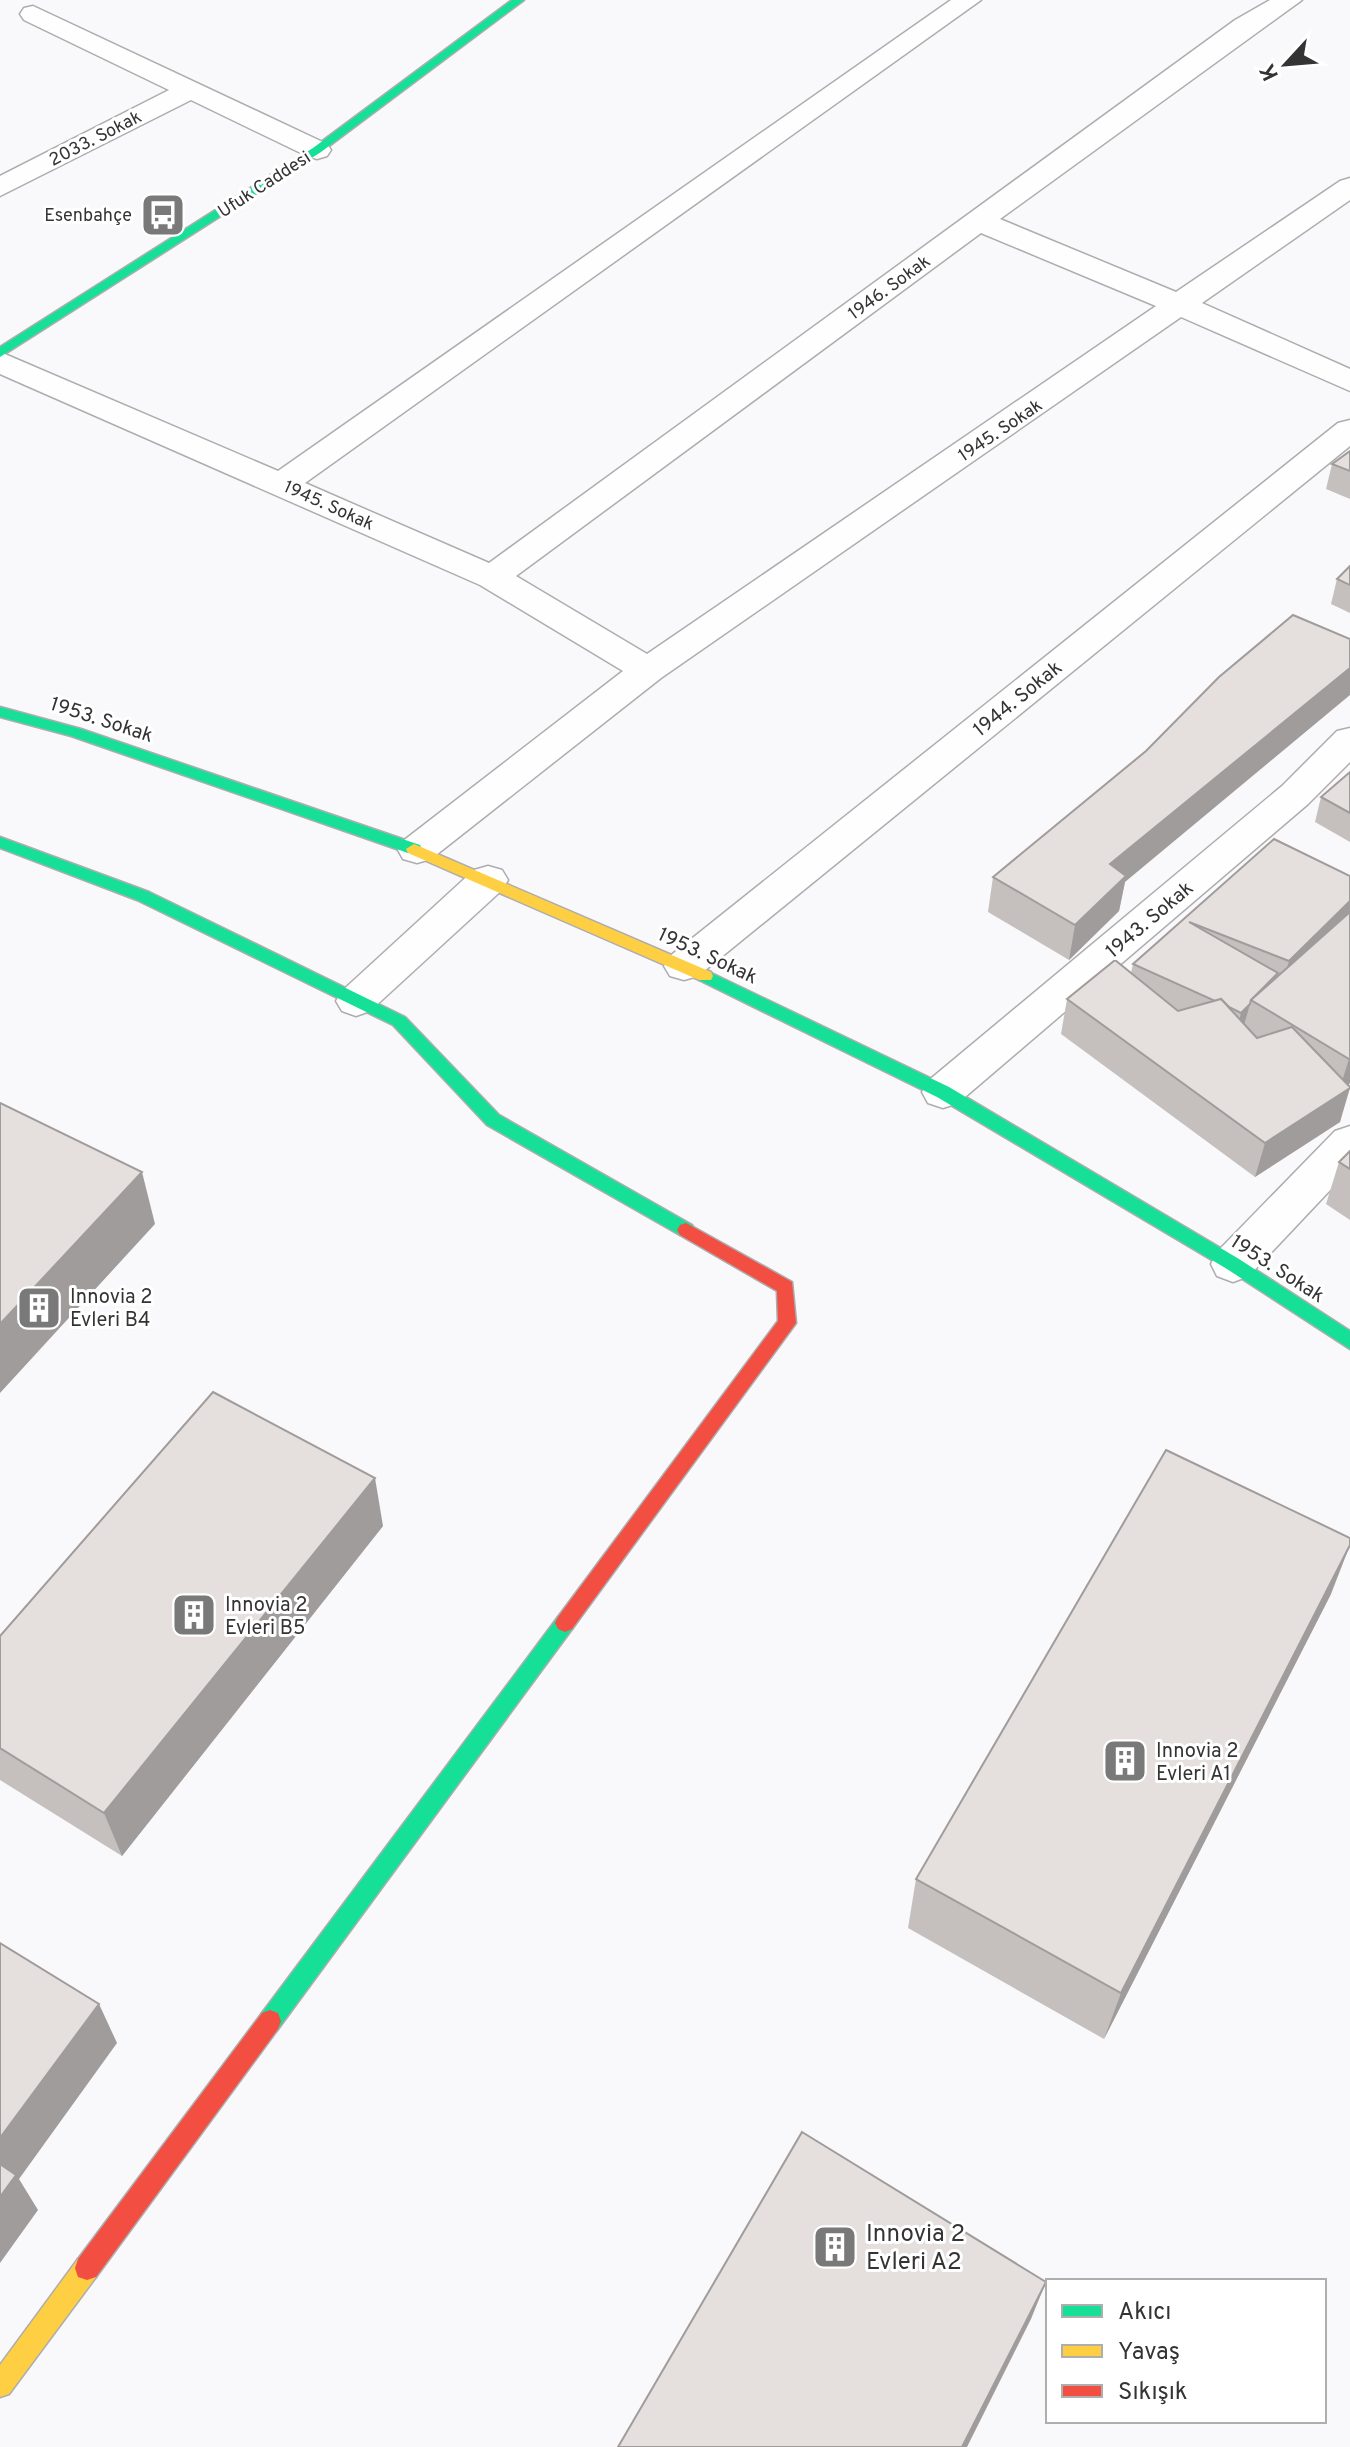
<svg xmlns="http://www.w3.org/2000/svg" width="1350" height="2447" font-family="Overpass,sans-serif">
<style>
.lines{fill:none;stroke-linecap:round;stroke-linejoin:round}
.street-casing{stroke:#adadaf;stroke-width:3}
.fast-casing{stroke:#adadaf;stroke-width:3}
.slow-casing{stroke:#adadaf;stroke-width:3}
.jam-casing{stroke:#adadaf;stroke-width:3}
.street{fill:#fefefe;fill-rule:evenodd}
.fast{fill:#16e098;fill-rule:evenodd}
.slow{fill:#ffcf43;fill-rule:evenodd}
.jam{fill:#f24e42;fill-rule:evenodd}
.wall{fill:#c5c0be}
.shaded-wall{fill:#a09c9b}
.building{fill:#e5dfdd;stroke:#a09c9b;stroke-width:2}
.labels{text-anchor:middle;stroke-width:6;stroke-linejoin:round;paint-order:stroke}
.far-street-label{font-size:18px;fill:#343435;stroke:#fff}
.far-poi-label{font-size:18px;fill:#343435;stroke:#fff;text-anchor:end}
.street-label{font-size:20px;fill:#343435;stroke:#fff}
.poi-label{font-size:20px;fill:#343435;stroke:#fff;text-anchor:start}
.near-poi-label{font-size:24px;fill:#343435;stroke:#fff;text-anchor:start}
</style>
<rect width="100%" height="100%" fill="#f9f9fb"/>
<g class="lines">
<g class="street-casing">
<g id="street">
<path d="M951 0H981L305 483 489 563 1235 20 1270 0H1302L1000 219 1176 292 1340 181 1350 178V200L1202 303 1350 369V391L1181 317 661 678 431 859 417 863 403 859 398 850 403 841 623 671 480 585 0 374V352L278 471ZM981 233 1156 306 647 654 516 576Z"/>
<polygon points="33,6 327,144 331,150 327,156 317,159 307,156 191,100 0,196 0,176 169,90 24,20 20,14 24,8"/>
<polygon points="1350,420 1350,446 698,976 684,980 670,976 664,966 670,956 1338,423"/>
<polygon points="1350,728 1350,762 1308,804 958,1103 943,1108 928,1103 922,1092 928,1081 1282,786 1337,731"/>
<polygon points="488,866 502,870 508,880 502,890 370,1011 356,1016 342,1011 336,1001 342,991 474,870"/>
<polygon points="1350,1126 1350,1169 1249,1276 1233,1282 1217,1276 1211,1264 1217,1252 1335,1131"/>
</g>
</g>
<g class="fast-casing">
<g id="fast">
<polygon points="512,0 524,0 321,152 0,357 0,347 313,148"/>
<polygon points="0,707 81,729 420,845 422,849 420,853 408,853 71,736 0,717"/>
<polygon points="0,837 149,892 405,1017 499,1115 692,1225 695,1230 692,1235 680,1235 487,1125 393,1025 137,900 0,848"/>
<polygon points="705,970 949,1087 1239,1259 1350,1331 1350,1349 1227,1269 937,1097 699,980 697,976 699,972"/>
<polygon points="565,1614 572,1617 575,1623 572,1629 278,2029 270,2032 262,2029 259,2021 262,2013 558,1617"/>
</g>
</g>
<g class="slow-casing">
<g id="slow">
<polygon points="414,844 711,972 713,976 711,980 699,980 408,853 406,849"/>
<polygon points="87,2256 96,2259 99,2268 96,2277 9,2394 0,2397 0,2365 78,2259"/>
</g>
</g>
<g class="jam-casing">
<g id="jam">
<polygon points="686,1223 792,1282 796,1323 572,1629 565,1632 558,1629 555,1623 558,1617 778,1321 777,1291 680,1235 677,1230 680,1225"/>
<polygon points="270,2010 278,2013 281,2021 278,2029 96,2277 87,2280 78,2277 75,2268 78,2259 262,2013"/>
</g>
</g>
<use href="#street" class="street"/>
<use href="#fast" class="fast"/>
<use href="#slow" class="slow"/>
<use href="#jam" class="jam"/>
</g>
<g class="wall">
<polygon points="1350,451 1350,499 1326,489 1332,464"/>
<polygon points="1350,566 1350,613 1331,604 1337,579"/>
<polygon points="1350,772 1350,842 1315,822 1321,797"/>
<polygon points="1274,839 1350,876 1350,1083 1348,1085 1340,1122 1255,1177 1061,1034 1067,999 1131,973 1133,964"/>
<polygon points="993,877 1125,882 1119,911 1069,960 988,912"/>
<polygon points="1350,1151 1350,1220 1326,1204 1339,1162"/>
<polygon points="383,1526 122,1856 0,1780 0,1636"/>
<polygon points="1331,1594 1104,2039 908,1928 916,1879"/>
</g>
<g class="shaded-wall">
<polygon points="1350,668 1350,695 1125,882 1119,911 1069,960 1075,925 1110,864"/>
<polygon points="1350,901 1350,918 1282,986 1289,961"/>
<polygon points="1250,1004 1243,1029 1235,1038 1241,1013"/>
<polygon points="1350,1058 1350,1083 1338,1094 1349,1059"/>
<polygon points="1350,1088 1340,1122 1255,1177 1265,1143"/>
<polygon points="142,1172 155,1224 0,1393 0,1324"/>
<polygon points="375,1478 383,1526 122,1856 104,1813"/>
<polygon points="1350,1545 1331,1594 1104,2039 1121,1993"/>
<polygon points="99,2004 117,2043 19,2179 38,2210 0,2263 0,2138"/>
<polygon points="1046,2282 1031,2319 967,2447 962,2447"/>
</g>
<g class="building">
<polygon points="1350,451 1350,471 1332,464"/>
<polygon points="1350,566 1350,585 1337,579"/>
<polygon points="1293,615 1350,639 1350,668 1110,864 1126,876 1075,925 993,877 1146,751 1219,677"/>
<polygon points="1350,772 1350,813 1321,797"/>
<polygon points="1274,839 1350,876 1350,901 1289,961 1189,922 1278,973 1251,1000 1250,1004 1241,1013 1229,1007 1221,999 1215,1001 1133,964"/>
<polygon points="1350,912 1350,1058 1349,1059 1251,1000"/>
<polygon points="1115,960 1178,1011 1221,999 1257,1038 1292,1027 1350,1087 1350,1088 1265,1143 1067,999"/>
<polygon points="0,1103 142,1172 0,1324"/>
<polygon points="1350,1151 1350,1169 1339,1162"/>
<polygon points="213,1392 375,1478 104,1813 0,1748 0,1636"/>
<polygon points="1166,1450 1350,1538 1350,1545 1121,1993 916,1879"/>
<polygon points="0,1943 99,2004 0,2138"/>
<polygon points="802,2132 1046,2282 962,2447 618,2447"/>
<polygon points="0,2164 16,2175 0,2197"/>
</g>
<defs>
<g id="bus-square" transform="scale(2.3)"><rect x="-9" y="-9" width="18" height="18" rx="4" fill="#79797a" stroke="#fff"/><path d="M-5-6H5V4H4V6H2V4H-2V6H-4V4H-5ZM-3.5-4V0h7V-4ZM-3.5 1.2v1.5H-2V1.2ZM2 1.2v1.5H3.5V1.2Z" fill="#fff"/></g>
<g id="building-square" transform="scale(2.3)"><rect x="-9" y="-9" width="18" height="18" rx="4" fill="#79797a" stroke="#fff"/><path d="M-4-6H4V6H1V3H-1V6H-4ZM-2.5-4.3h1.7v1.8h-1.7ZM.8-4.3h1.7v1.8H.8ZM-2.5-1h1.7V.8h-1.7ZM.8-1h1.7V.8H.8Z" fill="#fff"/></g>
</defs>
<g fill-rule="evenodd">
<use href="#bus-square" x="163" y="215"/>
<use href="#building-square" x="39" y="1308"/>
<use href="#building-square" x="194" y="1615"/>
<use href="#building-square" x="1125" y="1761"/>
<use href="#building-square" x="835" y="2247"/>
</g>
<g class="labels">
<g class="far-street-label">
<text transform="translate(95 138) rotate(-27)" y="6">2033. Sokak</text>
<text transform="translate(264 184) rotate(-33)" y="6">Ufuk Caddesi</text>
<text transform="translate(889 287) rotate(-36)" y="6">1946. Sokak</text>
<text transform="translate(1000 430) rotate(-34)" y="6">1945. Sokak</text>
<text transform="translate(329 505) rotate(24)" y="6">1945. Sokak</text>
</g>
<g class="far-poi-label">
<text x="132" y="221">Esenbahçe</text>
</g>
<g class="street-label">
<text transform="translate(1017 698) rotate(-39)" y="7">1944. Sokak</text>
<text transform="translate(102 719) rotate(18)" y="7">1953. Sokak</text>
<text transform="translate(1149 919) rotate(-40)" y="7">1943. Sokak</text>
<text transform="translate(708 955) rotate(25)" y="7">1953. Sokak</text>
<text transform="translate(1278 1268) rotate(33)" y="7">1953. Sokak</text>
</g>
<g class="poi-label">
<text x="70" y="1303">Innovia 2<tspan x="70" dy="23">Evleri B4</tspan></text>
<text x="225" y="1611">Innovia 2<tspan x="225" dy="23">Evleri B5</tspan></text>
<text x="1156" y="1757">Innovia 2<tspan x="1156" dy="23">Evleri A1</tspan></text>
</g>
<g class="near-poi-label">
<text x="866" y="2241">Innovia 2<tspan x="866" dy="28">Evleri A2</tspan></text>
</g>
</g>
<rect x="1046" y="2279" width="280" height="144" fill="#ffffff" stroke="#aeaeae" stroke-width="2"/>
<rect x="1062" y="2305" width="40" height="12" fill="#16e098" stroke="#aeaeae" stroke-width="2"/>
<text x="1118" y="2319" font-size="24" fill="#343435">Akıcı</text>
<rect x="1062" y="2345" width="40" height="12" fill="#ffcf43" stroke="#aeaeae" stroke-width="2"/>
<text x="1118" y="2359" font-size="24" fill="#343435">Yavaş</text>
<rect x="1062" y="2385" width="40" height="12" fill="#f24e42" stroke="#aeaeae" stroke-width="2"/>
<text x="1118" y="2399" font-size="24" fill="#343435">Sıkışık</text>
<g transform="translate(1286 64) rotate(244)" stroke="#ffffff" stroke-width="6" paint-order="stroke">
<path d="M0-6L14 30L0 20L-14 30Z" fill="#343435"/>
<text y="-12" font-size="22" font-weight="bold" text-anchor="middle" fill="#343435">K</text>
</g>
</svg>
